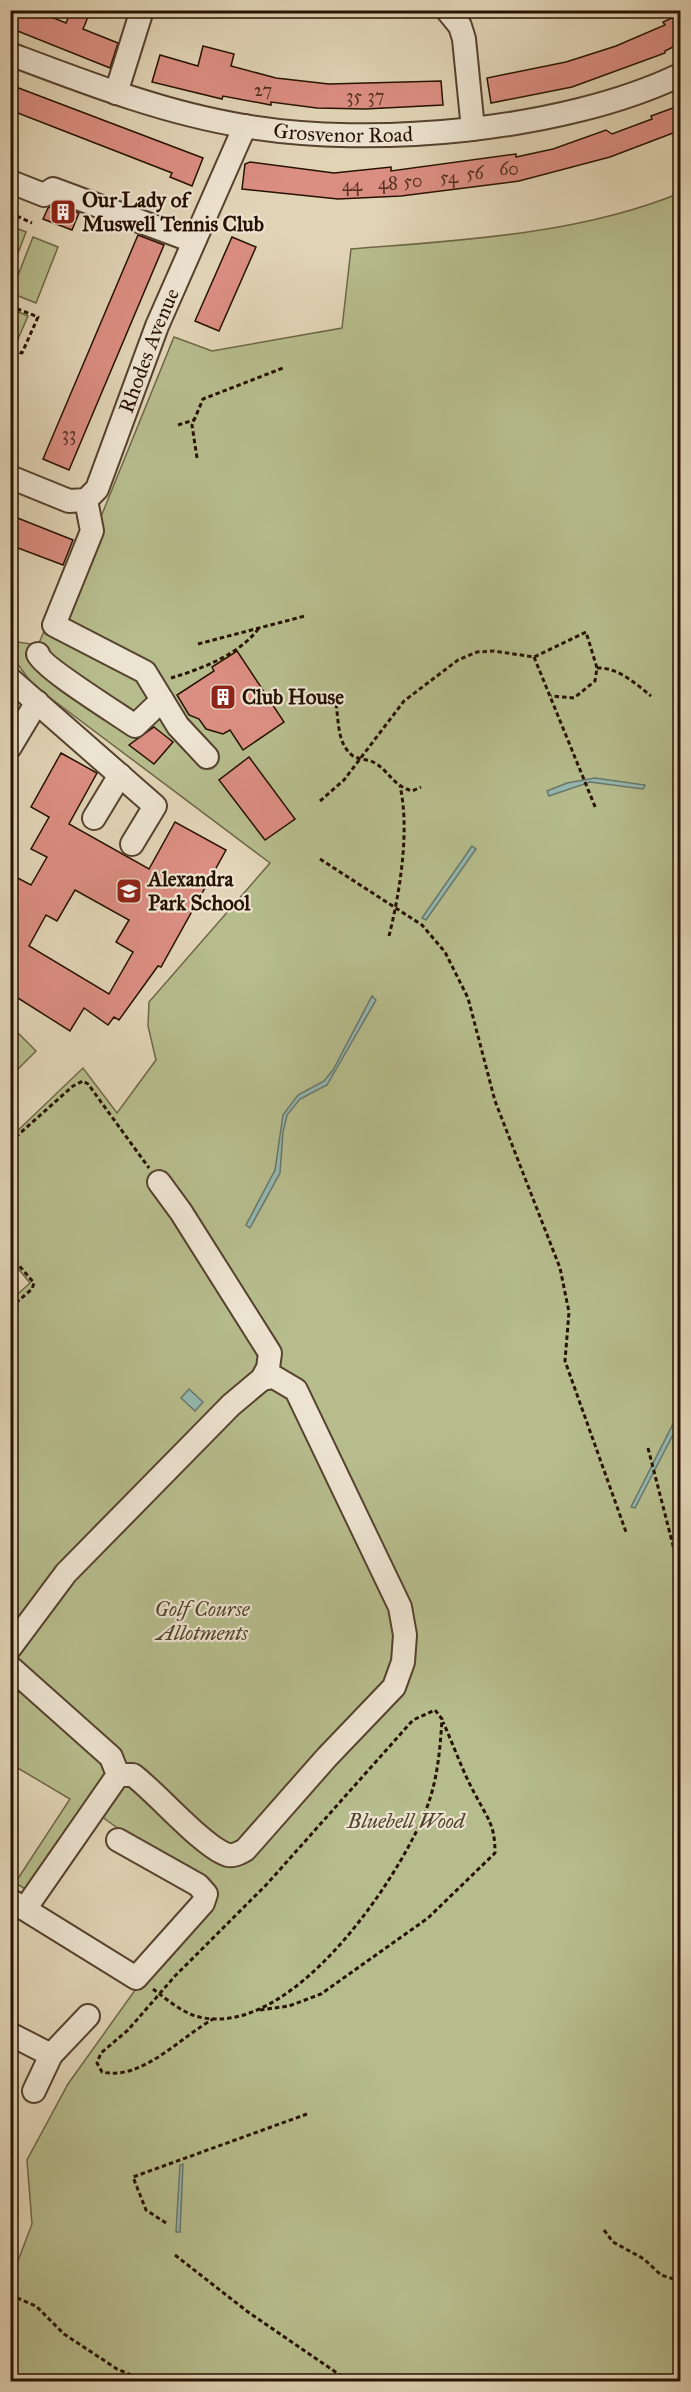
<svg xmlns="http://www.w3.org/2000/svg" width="691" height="2392" font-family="'IM FELL Great Primer',serif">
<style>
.green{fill:#b6bc8c;stroke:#6e6746;stroke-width:1.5}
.water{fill:#94b8b1;stroke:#68766b;stroke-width:1.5}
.building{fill:#db8e82;stroke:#271201;stroke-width:1.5;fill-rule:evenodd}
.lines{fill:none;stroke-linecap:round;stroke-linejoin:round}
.minor-casing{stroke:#56422e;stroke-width:26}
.path{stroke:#271201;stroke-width:3;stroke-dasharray:4.5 3;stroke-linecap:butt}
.minor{stroke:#ece3d0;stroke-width:22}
.labels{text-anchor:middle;stroke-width:4.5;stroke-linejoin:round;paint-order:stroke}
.number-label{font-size:18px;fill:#543121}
.street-label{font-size:21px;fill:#271201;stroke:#ece3d0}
.poi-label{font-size:21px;font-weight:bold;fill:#271201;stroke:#ece3d0;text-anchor:start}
.park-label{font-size:21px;font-style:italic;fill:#52452b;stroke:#ece3d0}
</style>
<rect width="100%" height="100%" fill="#e1d4b6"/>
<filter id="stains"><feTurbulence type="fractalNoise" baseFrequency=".00333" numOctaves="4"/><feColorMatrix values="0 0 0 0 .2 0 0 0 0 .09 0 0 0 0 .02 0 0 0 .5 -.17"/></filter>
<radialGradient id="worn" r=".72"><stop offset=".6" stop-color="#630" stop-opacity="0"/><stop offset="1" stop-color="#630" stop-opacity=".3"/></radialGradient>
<g class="green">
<path d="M680 193V2381H11L10 2282 32 2224 27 2160 68 2084 138 1986 204 1907 155 1855 98 1814 34 1894 15 1883 70 1799 11 1764 10 1301 30 1283 11 1260V1137L83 1068 117 1113 156 1060 148 1026 149 1002 270 863 33 685 11 655V641L38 645 63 588 98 524 174 337 212 351 342 328 351 249C461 240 577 235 680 193Z"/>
<polygon points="11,226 26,232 11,272"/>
<polygon points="33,237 58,247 36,303 11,293"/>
<polygon points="11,309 28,316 15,346 11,344"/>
<polygon points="11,1026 36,1051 11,1076"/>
</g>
<g class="water">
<polygon points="595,778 645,785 643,789 590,782 549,796 547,791 567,783"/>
<polygon points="472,846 476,849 426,920 422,918"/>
<polygon points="372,996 376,1000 327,1085 300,1099 287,1115 283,1132 280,1173 250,1228 246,1225 275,1170 283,1115 298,1095 324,1081 333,1070"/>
<polygon points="189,1389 203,1402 195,1411 181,1398"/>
<polygon points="673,1424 677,1427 635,1508 631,1507"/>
<polygon points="183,2164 180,2232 176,2232 180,2165"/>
</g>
<g class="building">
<polygon points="10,10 34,10 66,23 71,11 88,17 83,29 118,43 110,68 10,28"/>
<polygon points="681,14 681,43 665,51 665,53 572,87 491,103 487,78 566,62 616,46 665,25 663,22"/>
<polygon points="203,46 234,54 231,66 276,78 329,84 441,81 443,105 365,109 317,108 271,102 271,105 223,96 222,99 152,82 160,55 198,66"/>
<polygon points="16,87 203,158 192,186 170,177 172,173 10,110 10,100"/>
<polygon points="681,105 681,130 610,157 519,181 401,196 338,199 242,189 245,164 250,162 334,173 391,167 391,171 516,154 516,157 553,149 606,130 612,134 652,119 651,116"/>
<polygon points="55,204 79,213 72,230 43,219 48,208"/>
<polygon points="138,235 164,245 69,470 43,459"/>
<polygon points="232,237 256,247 219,331 195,321"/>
<polygon points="10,515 73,540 63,565 10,545"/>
<polygon points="237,651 284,722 243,750 230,730 223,734 206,729 199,719 189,715 177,695 214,671 212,667"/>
<polygon points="154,727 173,742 154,764 129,745"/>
<path d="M61 753 97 773 69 824 149 869 175 822 226 850 161 967 158 966 119 1020 114 1017 108 1025 84 1008 70 1031 10 993V874L31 885 47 857 31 849 49 817 31 807ZM75 890 129 920 116 942 133 952 109 994 29 946 46 915 57 921Z"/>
<polygon points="249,757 295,819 265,840 219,780"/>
</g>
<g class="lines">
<g class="minor-casing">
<g id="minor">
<polyline points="447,10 460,26 464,39 473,129"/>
<path id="s1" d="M10 54C87 83 164 113 244 126 372 148 563 131 680 75"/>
<polyline points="116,93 142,10"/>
<polyline points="11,182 44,195 53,189 193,241"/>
<path id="s2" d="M10 477 69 501 86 500 97 489 157 326 245 126"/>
<polyline points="86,500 92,531 54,625 145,672 178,726 207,757"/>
<path d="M38 654C42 667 118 714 135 726L162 700"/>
<polyline points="10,679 155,806 132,844"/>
<polyline points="10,747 37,702"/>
<polyline points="94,818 120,775"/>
<polyline points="10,1648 66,1573 231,1405 262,1379 268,1368 270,1353 181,1212 159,1182"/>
<polyline points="10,1667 111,1757 118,1775 25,1909"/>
<path d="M118 1775H133C156 1792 205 1849 228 1855 235 1856 239 1853 245 1850L327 1757 394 1687 403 1662 405 1635 400 1607 296 1390 274 1377 262 1379"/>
<polyline points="10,1900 136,1978 203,1903 206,1894 198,1885 118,1840"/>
<polyline points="10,2034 51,2055"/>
<polyline points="34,2091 51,2055 88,2016"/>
</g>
</g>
<g class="path">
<polyline points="10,213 32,223"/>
<polyline points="10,306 38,317 22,353 10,349"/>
<polyline points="178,425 194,420"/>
<polyline points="197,458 192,425 203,399 283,368"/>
<polyline points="198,644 305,616"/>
<polyline points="534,657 596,809"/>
<path d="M597 668C618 667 636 684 651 696"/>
<path d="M171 678C201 669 239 655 259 628"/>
<path d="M336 704C339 722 337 744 353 756 360 760 369 759 375 763 391 773 391 784 412 791L421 787"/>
<polyline points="320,801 344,780 404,701 458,660 477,652 494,651 534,657 586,632 597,668 595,681 574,698 551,696"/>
<polyline points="320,859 422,925 445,952 468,998 495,1101 560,1268 569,1312 565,1361 626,1532"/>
<path d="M389 936C400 892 410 830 400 786"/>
<polyline points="10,1142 73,1086 83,1081 88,1084 149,1168"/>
<polyline points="10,1255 34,1283 32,1289 10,1308"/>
<polyline points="648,1448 676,1557"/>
<path d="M153 1989C168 2000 184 2015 204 2018 293 2033 393 1887 423 1817 437 1786 440 1752 442 1719L435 1710 413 1720 267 1884 175 1976 128 2030 101 2053 97 2063 102 2072C143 2081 181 2036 215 2018"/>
<path d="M260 2010 289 2006 321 1994 428 1918 495 1853C495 1825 488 1819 476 1796 463 1773 454 1746 443 1722"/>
<polyline points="166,2223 146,2210 133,2177 307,2114"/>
<polyline points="604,2230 613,2242 644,2259 661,2275 680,2281"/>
<polyline points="175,2255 248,2312 340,2375 366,2382"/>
<polyline points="10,2295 36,2306 64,2334 117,2369 148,2382"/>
</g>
<use href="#minor" class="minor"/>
</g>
<defs>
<g id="building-square" transform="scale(1.35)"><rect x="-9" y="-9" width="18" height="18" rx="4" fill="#8f2418" stroke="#ece3d0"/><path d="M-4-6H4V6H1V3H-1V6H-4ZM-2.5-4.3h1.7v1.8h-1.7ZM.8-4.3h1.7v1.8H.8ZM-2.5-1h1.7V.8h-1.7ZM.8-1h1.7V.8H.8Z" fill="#fff"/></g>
<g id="school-square" transform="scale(1.35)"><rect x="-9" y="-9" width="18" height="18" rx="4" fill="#8f2418" stroke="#ece3d0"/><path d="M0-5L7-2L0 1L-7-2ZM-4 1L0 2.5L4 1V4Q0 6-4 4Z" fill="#fff"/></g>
</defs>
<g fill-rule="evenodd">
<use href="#building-square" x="63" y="212"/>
<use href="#building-square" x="223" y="697"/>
<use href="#school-square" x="129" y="891"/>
</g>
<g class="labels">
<g class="number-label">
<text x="263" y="96">27</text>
<text x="354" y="102">35</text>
<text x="376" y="102">37</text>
<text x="509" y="175">60</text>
<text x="475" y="179">56</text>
<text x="449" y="183">54</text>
<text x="413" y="187">50</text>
<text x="388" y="189">48</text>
<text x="352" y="191">44</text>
<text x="69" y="440">33</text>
</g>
<g class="street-label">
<text dy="7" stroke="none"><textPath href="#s1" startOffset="345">Grosvenor Road</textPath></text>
<text dy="7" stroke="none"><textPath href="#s2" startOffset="244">Rhodes Avenue</textPath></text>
</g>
<g class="poi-label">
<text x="82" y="207">Our Lady of<tspan x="82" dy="24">Muswell Tennis Club</tspan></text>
<text x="242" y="704">Club House</text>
<text x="148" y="886">Alexandra<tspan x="148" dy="24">Park School</tspan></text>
</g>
<g class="park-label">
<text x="202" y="1616">Golf Course<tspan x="202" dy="24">Allotments</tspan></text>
<text x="406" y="1828">Bluebell Wood</text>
</g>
</g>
<rect width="691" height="2392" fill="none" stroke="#e1d4b6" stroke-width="36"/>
<rect x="12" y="12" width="667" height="2368" fill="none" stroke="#271201" stroke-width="3"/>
<rect x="18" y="18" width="655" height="2356" fill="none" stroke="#271201" stroke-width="1.5"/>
<rect width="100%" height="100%" filter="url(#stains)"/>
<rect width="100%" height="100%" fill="url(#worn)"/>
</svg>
